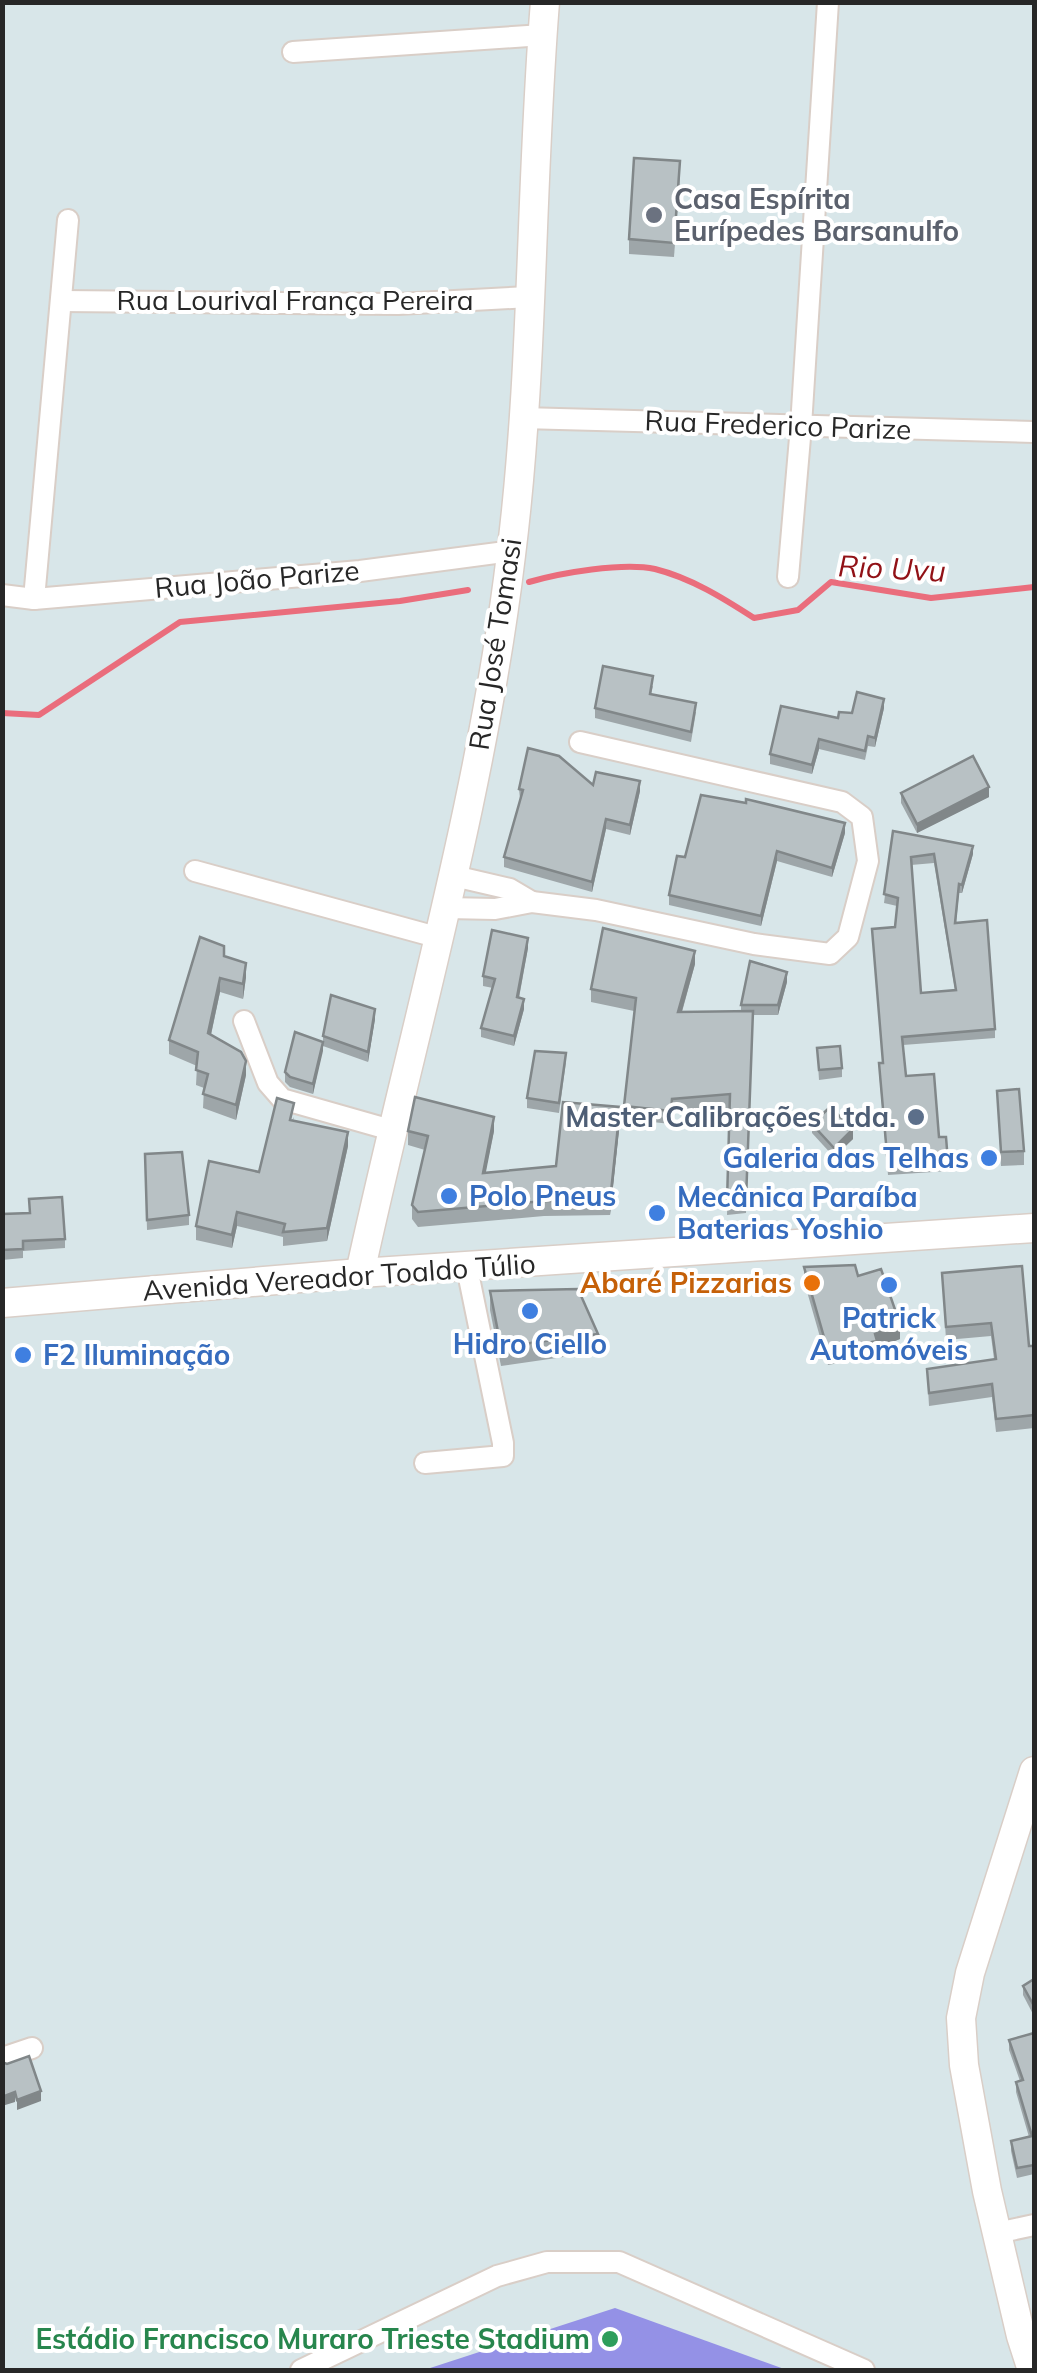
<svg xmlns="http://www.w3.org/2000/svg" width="1037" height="2373" font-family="Mulish,sans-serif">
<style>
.pitch{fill:#9491e6}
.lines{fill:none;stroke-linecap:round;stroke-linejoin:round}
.stream{stroke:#ea6d7c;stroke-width:6}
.street-casing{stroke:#d9cec7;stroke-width:24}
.secondary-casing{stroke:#d9cec7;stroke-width:31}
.street{stroke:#fff;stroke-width:20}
.secondary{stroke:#fff;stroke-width:28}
.wall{fill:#9ea6a9;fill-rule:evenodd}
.shaded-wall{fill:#818789}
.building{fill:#b8c1c4;stroke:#818789;stroke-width:2.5;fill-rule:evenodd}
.worship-dot{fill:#6b7280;stroke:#fff;stroke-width:4}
.service-dot{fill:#5c6f8a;stroke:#fff;stroke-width:4}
.shop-dot{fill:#3f7fe0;stroke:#fff;stroke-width:4}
.food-dot{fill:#e8710a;stroke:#fff;stroke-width:4}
.leisure-dot{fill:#2e9e5b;stroke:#fff;stroke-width:4}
.labels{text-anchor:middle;stroke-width:8;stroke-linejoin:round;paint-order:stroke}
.worship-label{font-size:28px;font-weight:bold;fill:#5b616d;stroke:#fff;text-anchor:start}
.street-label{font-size:28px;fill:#272727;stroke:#fff}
.service-label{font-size:28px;font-weight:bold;fill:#4e5e75;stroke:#fff;text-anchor:end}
.shop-label{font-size:28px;font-weight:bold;fill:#366cbe;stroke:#fff;text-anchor:start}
.food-label{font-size:28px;font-weight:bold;fill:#c56008;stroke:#fff;text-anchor:end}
.leisure-label{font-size:28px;font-weight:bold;fill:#27864d;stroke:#fff;text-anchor:end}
.water-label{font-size:30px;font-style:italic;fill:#911116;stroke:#fff}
</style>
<rect width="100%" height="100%" fill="#d8e6e9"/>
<polygon class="pitch" points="615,2308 787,2370 424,2370"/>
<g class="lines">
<g class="stream">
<path d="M529 582C560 573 623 562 655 569 691 578 723 598 754 618L798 610 831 582 931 598 1034 587"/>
<polyline points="2,713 39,715 180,622 400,601 468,590"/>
</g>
<g class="street-casing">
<g id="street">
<polyline points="293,52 543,35"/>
<polyline points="61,301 398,304 529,297"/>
<polyline points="522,418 1034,432"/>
<polyline points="788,577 801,426 828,2"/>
<polyline points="2,595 34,599 360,571 512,551"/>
<polyline points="34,599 68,220"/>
<polyline points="195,871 440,938"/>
<polyline points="454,876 510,889 532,902"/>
<polyline points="447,908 495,909 532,902 596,910 754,944 830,954 848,937 868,861 862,817 842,802 580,742"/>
<polyline points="244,1021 268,1083 282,1099 391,1130"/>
<polyline points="425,1463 503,1456 503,1443 467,1268"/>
<polyline points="2,2058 32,2048"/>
<polyline points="997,2233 1034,2225"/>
<polyline points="301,2370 497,2276 547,2262 619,2262 864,2370"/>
</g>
</g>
<g class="secondary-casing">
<g id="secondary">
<path d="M360 1273C412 1034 482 798 511 555 534 372 530 186 545 2"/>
<polyline points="2,1303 360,1273 1034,1228"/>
<polyline points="1032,2370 1021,2336 987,2191 964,2065 961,2018 970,1973 1034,1771"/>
</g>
</g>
<use href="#street" class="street"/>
<use href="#secondary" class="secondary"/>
</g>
<g class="wall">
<polygon points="680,176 674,257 629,254 629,239"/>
<polygon points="653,686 651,694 696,712 691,742 595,718 595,708"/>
<polygon points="884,708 875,747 868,746 865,760 819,749 812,774 770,764 770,754 838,718 852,713"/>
<polygon points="593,785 640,791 630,835 606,829 592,892 504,867 504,857 520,799 519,789"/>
<polygon points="901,793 989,797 917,833 901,803"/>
<path d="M893 831 973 854 962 893H959L956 923 995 1029V1038L903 1045 906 1076 939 1137H946L948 1171 888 1175 879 1072 883 1063 897 906 884 903ZM934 863 955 990 921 993 911 865Z"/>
<polygon points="845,833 832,877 777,861 761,926 669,905 669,895 685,857"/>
<polygon points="528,948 519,998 524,1009 514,1046 481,1037 481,1028 493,988 483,986 483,976"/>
<polygon points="224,956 246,977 243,999 220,992 211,1035 246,1075 236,1120 203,1108 204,1088 196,1085 197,1066 169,1054 169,1040"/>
<polygon points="695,964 682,1012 741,1011 741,1005 787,982 778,1015 753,1015 746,1213 727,1215 730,1108 672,1112 671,1124 624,1119 634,1011 591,1002 591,989"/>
<polygon points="375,1019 368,1062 323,1046 313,1094 290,1087 285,1082 285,1072 323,1041 323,1036"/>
<polygon points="817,1048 842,1068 842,1077 819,1080"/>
<polygon points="566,1062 559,1113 527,1108 527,1098"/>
<polygon points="997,1091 1024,1151 1024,1165 1001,1166"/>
<polygon points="294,1117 293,1121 348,1146 327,1241 283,1246 283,1237 237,1226 232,1248 196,1240 196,1226 259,1172"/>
<polygon points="620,1121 610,1215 544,1216 418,1227 412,1219 412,1205 425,1150 408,1145 408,1131 494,1131 485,1173 556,1166"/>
<polygon points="812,1124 853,1139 834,1157 812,1133"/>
<polygon points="145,1154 189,1215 189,1225 147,1230"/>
<polygon points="2,1214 65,1239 65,1248 23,1251 23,1258 2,1260"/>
<polygon points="804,1267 858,1276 900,1339 877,1348 877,1356 828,1365 804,1281"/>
<polygon points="942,1273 1029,1346 1034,1346 1034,1428 996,1432 992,1397 929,1406 927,1369 994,1359 991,1336 946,1340"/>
<polygon points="490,1291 598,1334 598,1352 501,1366 490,1310"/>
<polygon points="1034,1979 1034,2016 1023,1995 1023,1986"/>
<polygon points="1034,2033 1034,2174 1017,2178 1011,2151 1011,2141 1029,2137 1016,2092 1016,2082 1020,2081 1009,2050 1009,2040"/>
</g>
<g class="shaded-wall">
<polygon points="884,699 884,708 875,747 875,738"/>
<polygon points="819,739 819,749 812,774 812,765"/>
<polygon points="640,781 640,791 630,835 630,825"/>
<polygon points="989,787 989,797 917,833 917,824"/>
<polygon points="606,819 606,829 592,892 592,882"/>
<polygon points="845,823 845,833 832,877 832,868"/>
<polygon points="973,846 973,854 962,893 962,885"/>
<polygon points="777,851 777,861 761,926 761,916"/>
<polygon points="528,938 528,948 517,1007 517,997"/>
<polygon points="695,951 695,964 678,1025 678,1012"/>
<polygon points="246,963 246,977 243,999 243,984"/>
<polygon points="787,972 787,982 778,1015 778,1005"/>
<polygon points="220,978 220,992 208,1048 208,1033"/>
<polygon points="524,999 524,1009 514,1046 514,1036"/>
<polygon points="375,1009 375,1019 368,1062 368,1052"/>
<polygon points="323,1042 323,1051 313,1094 313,1084"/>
<polygon points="246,1061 246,1075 236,1120 236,1105"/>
<polygon points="620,1107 620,1121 610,1215 610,1201"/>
<polygon points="494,1117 494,1131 483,1187 483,1173"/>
<polygon points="853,1129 853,1139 834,1157 834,1148"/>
<polygon points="348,1132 348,1146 327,1241 327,1228"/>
<polygon points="237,1212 237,1226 232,1248 232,1235"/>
<polygon points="900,1324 900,1339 877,1348 875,1334"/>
<polygon points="41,2091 41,2101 17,2110 17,2100"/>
<polygon points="15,2092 15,2102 2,2106 2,2097"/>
</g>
<g class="building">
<polygon points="634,158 680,161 674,243 629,239"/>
<polygon points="603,666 653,676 650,694 696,703 691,732 595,708"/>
<polygon points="857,692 884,699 875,738 868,736 865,751 819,739 812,765 770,754 781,706 838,718 839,712 852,713"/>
<polygon points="528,748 559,756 593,785 596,772 640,781 630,825 606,819 592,882 504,857 523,790 519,789"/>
<polygon points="973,756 989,787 917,824 901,793"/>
<polygon points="701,795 746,803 746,799 845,823 832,868 777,851 761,916 669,895 677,856 685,857"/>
<path d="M893 831 973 846 962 885 959 884 955 923 987 920 995 1029 902 1037 906 1076 934 1074 939 1137H946L948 1162 888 1166 879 1063H883L872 929 895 927 898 898 884 894ZM934 854 956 990 921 993 911 857Z"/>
<polygon points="603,928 695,951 678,1012 753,1011 746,1200 727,1202 730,1094 672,1099 671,1111 624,1106 636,998 591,989"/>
<polygon points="492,930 528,938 517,997 524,999 514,1036 481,1028 495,979 483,976"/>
<polygon points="200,937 224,946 224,956 246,963 243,984 220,978 208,1033 241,1052 246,1061 236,1105 203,1094 208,1074 196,1070 198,1052 169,1040"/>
<polygon points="750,961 787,972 778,1005 741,1005"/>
<polygon points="331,995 375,1009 368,1052 323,1036"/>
<polygon points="295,1032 323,1042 313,1084 290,1077 285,1072"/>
<polygon points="840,1046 842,1068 819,1070 817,1048"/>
<polygon points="535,1051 566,1053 559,1103 527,1098"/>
<polygon points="1019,1089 1024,1151 1001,1152 997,1091"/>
<polygon points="415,1097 494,1117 483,1173 556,1166 563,1102 620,1107 610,1201 544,1201 418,1212 412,1205 428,1136 408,1131"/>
<polygon points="277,1098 294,1103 290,1120 348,1132 327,1228 283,1232 285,1224 237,1212 232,1235 196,1226 209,1161 259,1172"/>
<polygon points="830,1107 853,1129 834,1148 812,1124"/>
<polygon points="182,1152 189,1215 147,1220 145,1154"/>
<polygon points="62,1197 65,1239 23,1241 23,1249 2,1250 2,1214 30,1213 29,1199"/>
<polygon points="855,1265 858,1276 881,1269 900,1324 875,1334 877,1341 828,1351 804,1267"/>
<polygon points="1022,1266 1029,1346 1034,1346 1034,1415 996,1419 992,1384 929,1393 927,1369 996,1359 991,1323 946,1327 942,1273"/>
<polygon points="578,1289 598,1334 501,1347 490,1291"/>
<polygon points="1034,1979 1034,2006 1023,1986"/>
<polygon points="1034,2033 1034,2165 1017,2168 1011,2141 1032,2136 1016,2082 1023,2080 1009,2040"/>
<polygon points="29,2056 41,2091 17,2100 15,2092 2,2097 2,2062 7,2064"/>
</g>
<circle class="worship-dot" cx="654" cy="215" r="10"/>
<circle class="service-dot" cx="916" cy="1117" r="10"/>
<g class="shop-dot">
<circle cx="989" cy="1158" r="10"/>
<circle cx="449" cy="1196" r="10"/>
<circle cx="657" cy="1213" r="10"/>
<circle cx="889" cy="1285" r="10"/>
<circle cx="530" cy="1311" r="10"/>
<circle cx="23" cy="1355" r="10"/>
</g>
<circle class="food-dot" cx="812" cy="1283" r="10"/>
<circle class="leisure-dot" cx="610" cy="2339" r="10"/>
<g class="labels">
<g class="worship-label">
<text x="674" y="209">Casa Espírita<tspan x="674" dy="32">Eurípedes Barsanulfo</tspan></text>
</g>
<g class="street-label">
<text x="295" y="310">Rua Lourival França Pereira</text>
<text transform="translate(778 425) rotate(2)" y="10">Rua Frederico Parize</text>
<text transform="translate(257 579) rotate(-5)" y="10">Rua João Parize</text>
<text transform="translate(495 644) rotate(-81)" y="10">Rua José Tomasi</text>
<text transform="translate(339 1277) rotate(-4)" y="10">Avenida Vereador Toaldo Túlio</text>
</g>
<g class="service-label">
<text x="896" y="1127">Master Calibrações Ltda.</text>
</g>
<g class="shop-label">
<text x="969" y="1168" text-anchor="end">Galeria das Telhas</text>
<text x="469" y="1206">Polo Pneus</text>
<text x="677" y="1207">Mecânica Paraíba<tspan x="677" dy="32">Baterias Yoshio</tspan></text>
<text x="889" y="1328" text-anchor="middle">Patrick<tspan x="889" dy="32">Automóveis</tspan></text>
<text x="530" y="1354" text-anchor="middle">Hidro Ciello</text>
<text x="43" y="1365">F2 Iluminação</text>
</g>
<g class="food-label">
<text x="792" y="1293">Abaré Pizzarias</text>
</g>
<g class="leisure-label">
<text x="590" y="2349">Estádio Francisco Muraro Trieste Stadium</text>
</g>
<g class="water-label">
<text transform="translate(892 569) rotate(3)" y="10">Rio Uvu</text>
</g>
</g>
<rect width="1037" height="2373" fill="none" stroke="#272727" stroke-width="10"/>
</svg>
